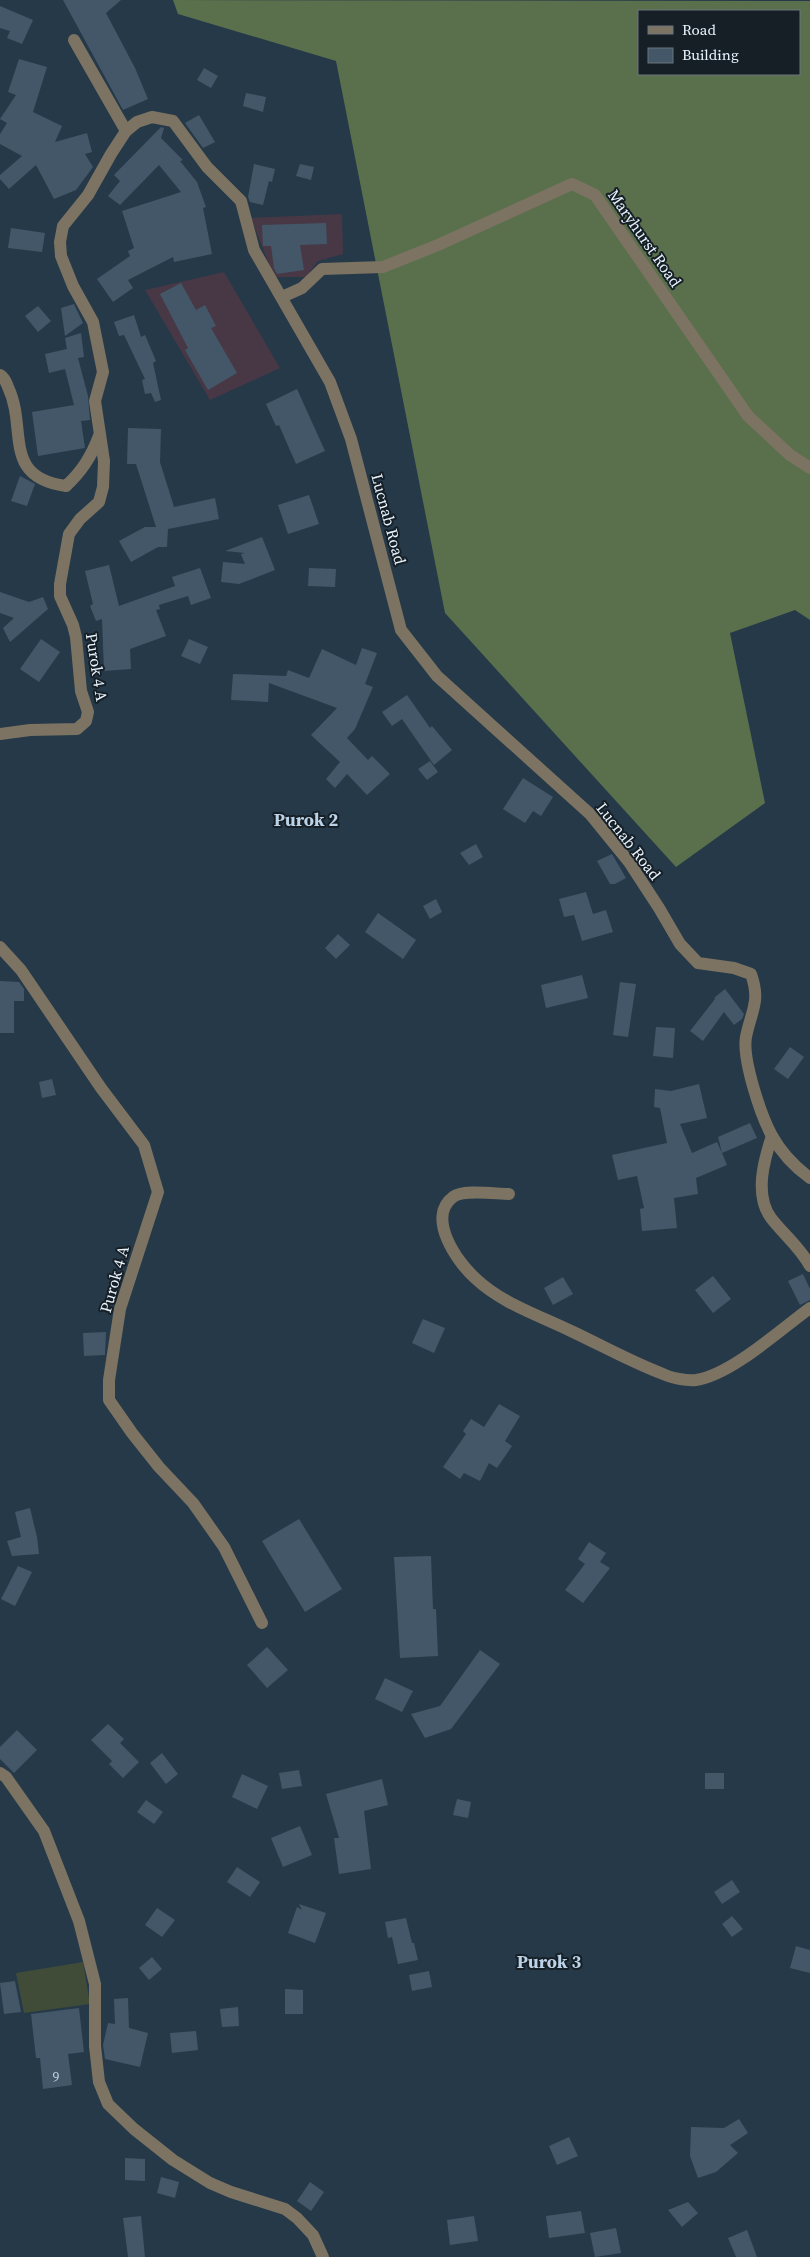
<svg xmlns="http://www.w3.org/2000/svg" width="810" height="2257" font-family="'Source Serif 4',serif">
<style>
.education{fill:#483845}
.green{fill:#404c37}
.forest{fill:#5a704c;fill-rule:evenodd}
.building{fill:#435769}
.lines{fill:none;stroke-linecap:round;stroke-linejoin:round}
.minor{stroke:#7c7362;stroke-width:12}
.labels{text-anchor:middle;stroke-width:4;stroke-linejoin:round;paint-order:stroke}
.number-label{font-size:14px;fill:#bfcdd9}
.street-label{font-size:16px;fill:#e8f4fe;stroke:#161f26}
.neighbourhood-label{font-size:18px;font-weight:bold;fill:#bbd2e7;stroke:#161f26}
</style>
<rect width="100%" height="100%" fill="#253949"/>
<g class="education">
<polygon points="342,214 343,254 318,261 306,277 274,277 251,218"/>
<polygon points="224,272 280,368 210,400 145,290"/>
</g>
<polygon class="green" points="83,1962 90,2004 24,2013 16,1973"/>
<path class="forest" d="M173 0 810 1V620L795 610 730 633 765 803 676 867 445 613 336 61 178 14ZM639 11H799V74H639Z"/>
<g class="building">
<polygon points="63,0 121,0 106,13 135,68 148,99 123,110"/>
<polygon points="0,6 33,20 22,44 7,38 10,31 0,28"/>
<polygon points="19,59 47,67 33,112 62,126 55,142 87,133 92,152 85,154 93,167 76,190 54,199 36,165 9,189 0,179 0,175 22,156 0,144 0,134 7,123 0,119 16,95 8,92"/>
<polygon points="204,68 218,76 211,88 197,80"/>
<polygon points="246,93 266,97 263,112 243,106"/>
<polygon points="199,115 215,142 203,148 185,123"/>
<polygon points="161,127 164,128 161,138 183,160 180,161 197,182 206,207 203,208 212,254 174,262 173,257 128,280 133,288 113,302 97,279 130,256 128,251 134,248 122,211 181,192 159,165 120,205 108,196 120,181 114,175"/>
<polygon points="254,164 275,169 272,182 269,181 263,205 250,202 248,197"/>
<polygon points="300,164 314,167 311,180 296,176"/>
<polygon points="326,223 327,244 300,245 304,270 277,274 274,268 271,246 263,246 262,225"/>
<polygon points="11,228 45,233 42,252 8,248"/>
<polygon points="181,283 196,310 205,305 216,326 211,328 237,373 208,390 185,350 188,348 160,294"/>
<polygon points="74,304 83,323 65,336 61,308"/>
<polygon points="38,306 51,321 38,332 25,316"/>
<polygon points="134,315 141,337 145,335 156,361 153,363 161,400 155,402 151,393 145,394 142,380 145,379 124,335 119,336 114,322"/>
<polygon points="81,333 84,357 78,358 88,396 90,420 81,421 85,448 38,456 32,412 74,405 65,369 49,373 45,354 67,349 65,338"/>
<polygon points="297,389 325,451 296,464 279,425 276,426 266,404"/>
<polygon points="128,428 161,429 160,462 174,507 215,498 219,519 168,529 167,547 158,547 131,562 119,541 145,527 156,527 136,464 127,464"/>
<polygon points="20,476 35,484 27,506 11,501"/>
<polygon points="309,495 319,524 288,534 278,505"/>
<polygon points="262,537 275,570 239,584 221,582 223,562 245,564 241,554 245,553 225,551"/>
<polygon points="109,565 119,606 175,586 172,577 200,568 211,598 191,605 188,596 159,605 160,609 156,610 166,636 130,649 131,669 104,671 102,619 96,621 90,606 93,604 85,571"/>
<polygon points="309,568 336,569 335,587 308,586"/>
<polygon points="0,592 29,602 43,597 48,609 10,642 3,628 14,618 0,613"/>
<polygon points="41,639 60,652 39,682 20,669"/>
<polygon points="189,639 208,647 200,664 181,656"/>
<polygon points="362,648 377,653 365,684 373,687 355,729 347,738 368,760 372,756 390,774 367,795 347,774 335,788 326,779 340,762 311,735 337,708 269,683 268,702 231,700 233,674 286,676 288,670 309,678 322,649 356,665"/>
<polygon points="407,695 430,728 432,726 452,750 434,765 402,719 392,726 382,712"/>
<polygon points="430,761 438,772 427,780 418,769"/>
<polygon points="523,778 553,797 541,816 533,811 525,823 503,809"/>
<polygon points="476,844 483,857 469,865 460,853"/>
<polygon points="612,854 626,878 615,884 610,884 597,861"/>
<polygon points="586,892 593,914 606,910 613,932 582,941 574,915 564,917 559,899"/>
<polygon points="436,899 442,912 430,919 423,906"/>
<polygon points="378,913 416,940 403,959 365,932"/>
<polygon points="338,934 350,945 336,959 325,948"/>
<polygon points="582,975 588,998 546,1008 541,985"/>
<polygon points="0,981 19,982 24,989 24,1001 14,1001 14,1033 0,1033"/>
<polygon points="620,982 636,984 628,1037 613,1035"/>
<polygon points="725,989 744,1014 742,1019 734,1025 724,1012 703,1041 690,1031 715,999 714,998"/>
<polygon points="656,1027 675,1028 673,1058 653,1056"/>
<polygon points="790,1047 804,1057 788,1079 774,1069"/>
<polygon points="52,1079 56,1095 42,1098 39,1082"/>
<polygon points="699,1084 707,1118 680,1124 692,1153 717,1142 722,1153 718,1137 750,1123 757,1138 722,1153 727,1165 696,1178 698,1194 674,1198 677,1228 642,1231 640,1209 644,1208 637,1176 618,1180 612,1155 667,1143 660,1108 654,1107 655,1089 671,1091"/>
<polygon points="803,1274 810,1289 810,1300 800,1305 788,1281"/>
<polygon points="713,1276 731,1299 713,1313 695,1290"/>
<polygon points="563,1277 573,1294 553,1305 544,1288"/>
<polygon points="423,1319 445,1328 434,1353 412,1343"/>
<polygon points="106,1332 105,1355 84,1356 83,1333"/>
<polygon points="499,1404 520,1416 505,1441 512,1446 497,1468 489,1463 480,1481 464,1473 460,1479 443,1467 466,1434 463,1431 471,1419 484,1427"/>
<polygon points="30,1508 37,1537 39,1554 12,1556 7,1541 21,1537 15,1512"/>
<polygon points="299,1519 342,1589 305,1612 262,1541"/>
<polygon points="589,1542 606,1553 600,1562 610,1568 583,1603 565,1590 585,1564 578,1559"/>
<polygon points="431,1556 433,1609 436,1609 438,1656 400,1658 394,1557"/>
<polygon points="18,1566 32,1572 15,1606 1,1599"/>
<polygon points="267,1647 288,1670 267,1688 247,1665"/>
<polygon points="480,1650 500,1664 451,1729 425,1738 411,1714 440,1706"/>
<polygon points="385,1678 413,1691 402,1712 375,1699"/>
<polygon points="108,1724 124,1739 120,1743 139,1762 123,1778 109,1764 112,1761 91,1740"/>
<polygon points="17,1730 37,1750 14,1773 0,1759 0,1747"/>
<polygon points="162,1753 178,1774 166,1784 150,1763"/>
<polygon points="299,1770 302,1786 282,1789 279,1773"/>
<rect x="705" y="1773" width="19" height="16"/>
<polygon points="242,1774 268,1786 257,1809 232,1797"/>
<polygon points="382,1779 388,1805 364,1811 371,1869 339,1874 334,1838 339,1838 326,1794"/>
<polygon points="457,1799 471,1802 468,1818 453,1815"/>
<polygon points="146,1800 163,1812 154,1824 137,1812"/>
<polygon points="300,1826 312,1855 283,1867 271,1838"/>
<polygon points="237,1867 260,1882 250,1897 227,1882"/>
<polygon points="732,1880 740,1892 722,1904 714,1892"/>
<polygon points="299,1904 326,1913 315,1943 288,1933 297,1907 302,1910"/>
<polygon points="157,1908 175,1920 162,1937 145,1925"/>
<polygon points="732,1916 743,1929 732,1937 722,1924"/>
<polygon points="406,1918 412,1943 414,1943 418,1960 398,1964 392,1937 388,1938 385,1922"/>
<polygon points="796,1946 810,1950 810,1973 790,1968"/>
<polygon points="152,1957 162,1969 149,1980 139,1968"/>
<polygon points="429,1971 432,1987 412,1991 409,1975"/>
<polygon points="15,1981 21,2012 4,2014 0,1983"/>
<polygon points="285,1989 303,1990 303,2014 285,2014"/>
<polygon points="128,1998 129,2028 148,2033 140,2067 105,2059 103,2045 108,2023 115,2024 114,1999"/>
<polygon points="238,2007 239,2026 222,2027 220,2009"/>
<polygon points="79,2008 84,2052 68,2054 72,2085 43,2089 40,2058 36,2058 31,2014"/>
<polygon points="196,2031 198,2050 172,2053 170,2033"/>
<polygon points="739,2119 748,2133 730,2145 738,2153 716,2172 698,2178 690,2156 691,2127 724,2128"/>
<polygon points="569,2137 578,2156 557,2165 549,2146"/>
<polygon points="125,2158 145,2159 145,2181 125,2180"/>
<polygon points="161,2177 179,2182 175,2198 157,2193"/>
<polygon points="310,2182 324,2192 311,2211 297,2201"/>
<polygon points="688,2202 698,2213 682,2227 668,2210"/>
<polygon points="581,2211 585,2233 549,2238 546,2216"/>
<polygon points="141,2216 145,2257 128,2257 123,2218"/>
<polygon points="474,2216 478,2241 450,2245 447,2220"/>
<polygon points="616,2228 621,2253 595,2257 590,2233"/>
<polygon points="747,2230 757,2257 736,2257 728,2238"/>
</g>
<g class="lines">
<g class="minor">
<polyline points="74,40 126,131"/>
<polyline points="282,297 302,288 322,269 383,267 438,245 572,184 595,195 748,416 790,455 810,468"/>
<path d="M0 375C5 378 6 382 8 387 28 429 1 477 66 486 82 471 91 457 99 436"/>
<path d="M0 734 30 730 77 729 86 721 88 712 81 691 76 637 73 625 60 596V584L69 534 80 519 99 502 103 487 104 461 95 401 103 372 93 322 73 286 61 256 60 242 63 226 88 195 111 154 126 131 137 122 152 117 173 121 207 167 241 201 254 250 330 382 351 439 401 630 437 676 590 814 629 862 659 908 680 944 698 963 734 968 751 974C761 1002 751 1011 746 1037 742 1059 761 1116 772 1136 781 1152 795 1167 810 1178"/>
<polyline points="0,947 21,970 101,1088 144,1145 158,1192 120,1309 109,1380 109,1400 132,1433 159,1467 193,1503 224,1547 262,1623"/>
<path d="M772 1136C764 1160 754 1195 771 1218 784 1235 800 1247 810 1266"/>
<path d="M509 1194C496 1194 463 1189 453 1197 426 1217 457 1262 475 1278 501 1303 538 1315 571 1331 601 1345 631 1362 663 1374 671 1378 687 1381 696 1380 731 1375 781 1329 810 1308"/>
<polyline points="0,1773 6,1777 44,1831 79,1921 95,1984 95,2046 99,2082 108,2104 134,2129 173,2160 210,2183 231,2192 285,2209 297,2218 313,2235 323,2257"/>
</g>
</g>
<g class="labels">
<g class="number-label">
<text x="56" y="2082">9</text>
</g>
<g class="street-label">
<text transform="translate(645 238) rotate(55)" y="6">Maryhurst Road</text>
<text transform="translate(389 519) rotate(75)" y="6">Lucnab Road</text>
<text transform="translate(97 667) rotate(81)" y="6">Purok 4 A</text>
<text transform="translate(629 841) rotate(52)" y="6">Lucnab Road</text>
<text transform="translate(114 1279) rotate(-74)" y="6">Purok 4 A</text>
</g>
<g class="neighbourhood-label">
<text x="306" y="826">Purok 2</text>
<text x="549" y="1968">Purok 3</text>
</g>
</g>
<rect x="638" y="10" width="162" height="65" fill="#161f26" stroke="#6a747c"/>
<rect x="648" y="26" width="25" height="8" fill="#7c7362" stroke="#6a747c"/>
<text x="682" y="35" font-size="15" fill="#e8f4fe">Road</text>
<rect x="648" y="48" width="25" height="15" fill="#435769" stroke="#6a747c"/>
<text x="682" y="60" font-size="15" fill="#e8f4fe">Building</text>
</svg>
